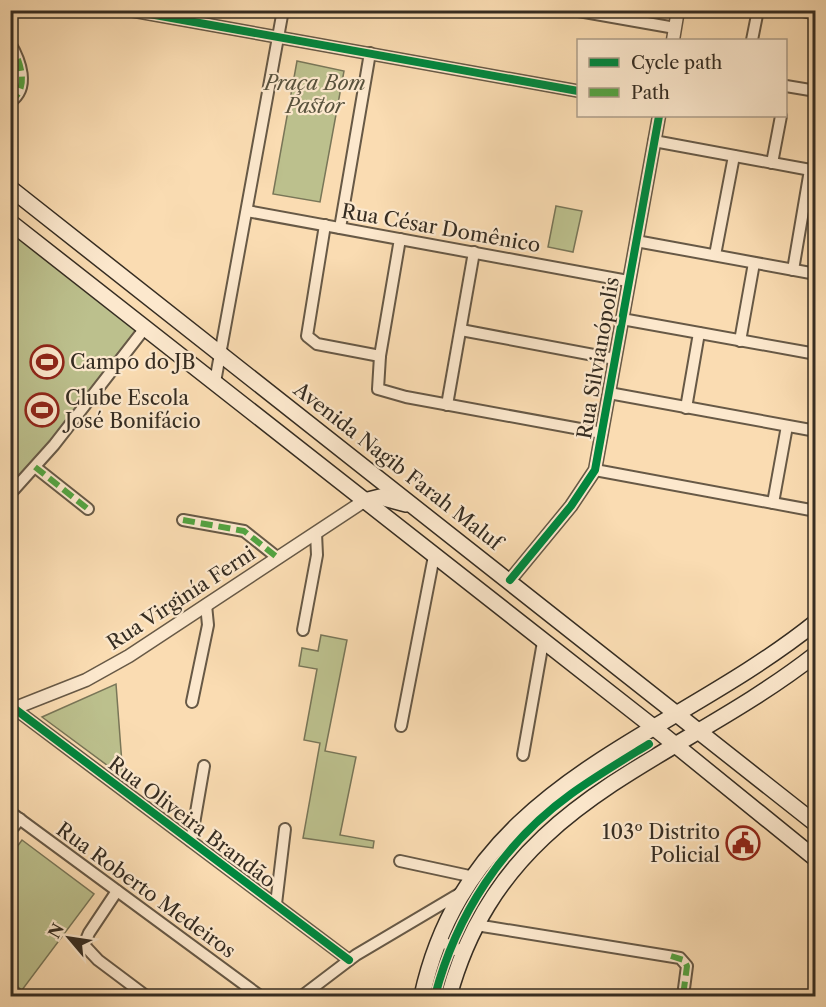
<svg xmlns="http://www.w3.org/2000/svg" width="826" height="1007" font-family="'Libre Caslon Text',serif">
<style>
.green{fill:#bcc08d;stroke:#797658;stroke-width:1.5}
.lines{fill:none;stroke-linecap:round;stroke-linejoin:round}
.minor-casing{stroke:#675946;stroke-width:14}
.tertiary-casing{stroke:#675946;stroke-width:15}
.secondary-casing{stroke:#362d22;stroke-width:18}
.minor{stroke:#fce8cd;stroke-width:10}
.tertiary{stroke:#fce8cd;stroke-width:12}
.secondary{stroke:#fce8cd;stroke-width:15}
.quiet{stroke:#53a441;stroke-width:6;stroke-dasharray:12 6;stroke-linecap:butt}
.cycleway-casing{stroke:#fce8cd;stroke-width:11}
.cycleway{stroke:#00873e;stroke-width:8}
.labels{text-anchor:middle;stroke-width:4.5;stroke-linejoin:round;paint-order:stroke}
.park-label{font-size:20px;font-style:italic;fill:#58523d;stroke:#fce8cd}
.street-label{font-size:20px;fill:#362d22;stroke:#fce8cd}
.poi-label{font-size:20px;fill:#362d22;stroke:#fce8cd;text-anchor:start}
</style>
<rect width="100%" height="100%" fill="#fadcb2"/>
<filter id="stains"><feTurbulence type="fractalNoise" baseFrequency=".00333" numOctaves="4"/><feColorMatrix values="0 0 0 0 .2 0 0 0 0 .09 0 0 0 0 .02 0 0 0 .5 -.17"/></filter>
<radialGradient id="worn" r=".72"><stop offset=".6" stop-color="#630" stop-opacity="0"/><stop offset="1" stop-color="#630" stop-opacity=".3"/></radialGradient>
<g class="green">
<polygon points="297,61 344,71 320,202 273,194"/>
<polygon points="556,206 582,211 573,252 548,247"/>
<polygon points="10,230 137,329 11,491"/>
<polygon points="321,635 347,640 325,751 356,757 340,835 374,841 373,848 303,838 320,743 304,740 317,669 299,666 302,648 318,651"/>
<polygon points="116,684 123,777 42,717"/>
<polygon points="22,840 94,894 22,990 10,981 11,855"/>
</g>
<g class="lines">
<g class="minor-casing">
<g id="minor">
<polyline points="127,10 578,91"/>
<polyline points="573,10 675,28"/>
<polyline points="798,10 816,14"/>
<polyline points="752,40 758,10"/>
<path d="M10 43C20 60 31 88 10 102"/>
<polyline points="786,86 816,91"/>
<polyline points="654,141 816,171"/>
<polyline points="772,163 781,116"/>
<polyline points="247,211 628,281"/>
<polyline points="325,225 307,336 317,344 380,356"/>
<polyline points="340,228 370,53"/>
<polyline points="400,239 380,356 378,389 406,397 602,433"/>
<polyline points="636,241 816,274"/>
<polyline points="715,255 734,156"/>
<polyline points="793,270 810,170"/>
<polyline points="622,319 816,354"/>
<polyline points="461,330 615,359"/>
<polyline points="740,341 754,263"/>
<polyline points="215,382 283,10"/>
<polyline points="609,393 816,431"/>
<polyline points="447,405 474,252"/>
<polyline points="686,408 699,333"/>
<polyline points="35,467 88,509"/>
<polyline points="595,470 816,511"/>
<polyline points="10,494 54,445 145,328"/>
<polyline points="773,503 787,426"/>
<polyline points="183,520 244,531 278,558"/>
<polyline points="303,630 317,555 316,533"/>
<polyline points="192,702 208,625 206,605"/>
<polyline points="15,709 349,960"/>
<polyline points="401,726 434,556"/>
<polyline points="523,755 543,642"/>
<polyline points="10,812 260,996"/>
<polyline points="10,831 20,819"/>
<polyline points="191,841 204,766"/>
<polyline points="400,861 474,877"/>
<polyline points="117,891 89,933 84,945 98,960 146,996"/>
<polyline points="276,904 285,829"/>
<polyline points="476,925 680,958 687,966 683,996"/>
<polyline points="441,940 455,950 466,948"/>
<polyline points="302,996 356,955 464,891"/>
</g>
</g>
<g class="tertiary-casing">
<g id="tertiary">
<polyline points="673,40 678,10"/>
<polyline points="510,580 571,506 595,470 659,116"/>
<polyline points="10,710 86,680 129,656 364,501"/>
</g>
</g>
<g class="secondary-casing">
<g id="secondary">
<polyline points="10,188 816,824"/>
<polyline points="10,222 652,726 816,859"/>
<polyline points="364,501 380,497 406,504"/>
<path d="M422 996C469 782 667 742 816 622"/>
<path d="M449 996C503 798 673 766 816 654"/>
</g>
</g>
<use href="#minor" class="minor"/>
<use href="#tertiary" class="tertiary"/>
<use href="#secondary" class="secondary"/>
<g class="quiet">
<path d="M10 43C20 60 31 88 10 102"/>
<polyline points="35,467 88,509"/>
<polyline points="183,520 244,531 278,558"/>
<polyline points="671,956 684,960 687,966 683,996"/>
</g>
<g class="cycleway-casing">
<g id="cycleway">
<polyline points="127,10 578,91"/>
<polyline points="510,580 571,506 595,470 659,116"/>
<polyline points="15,709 349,960"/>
<path d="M435 996C456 915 503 843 571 794 596 776 623 760 649 744"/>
</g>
</g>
<use href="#cycleway" class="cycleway"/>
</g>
<defs>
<g id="stadium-ring" transform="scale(1.725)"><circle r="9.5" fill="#fce8cd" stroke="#8f2418" stroke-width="1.5"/><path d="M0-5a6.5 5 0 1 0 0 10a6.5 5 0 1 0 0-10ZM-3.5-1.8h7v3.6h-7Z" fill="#8f2418"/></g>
<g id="civic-ring" transform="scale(1.725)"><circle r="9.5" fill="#fce8cd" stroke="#8f2418" stroke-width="1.5"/><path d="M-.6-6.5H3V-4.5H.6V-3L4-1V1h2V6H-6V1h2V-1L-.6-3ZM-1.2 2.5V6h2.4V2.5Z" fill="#8f2418"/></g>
</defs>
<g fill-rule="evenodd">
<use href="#stadium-ring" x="47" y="362"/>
<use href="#stadium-ring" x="42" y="410"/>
<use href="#civic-ring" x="743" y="843"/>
</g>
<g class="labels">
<g class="park-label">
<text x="315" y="90">Praça Bom<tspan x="315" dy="23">Pastor</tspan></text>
</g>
<g class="street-label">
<text transform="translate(441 228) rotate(10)" y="7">Rua César Domênico</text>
<text transform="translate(598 358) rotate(-80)" y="7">Rua Silvianópolis</text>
<text transform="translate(398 466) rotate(38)" y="7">Avenida Nagib Farah Maluf</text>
<text transform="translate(181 598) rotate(-33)" y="7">Rua Virginía Ferni</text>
<text transform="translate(192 822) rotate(37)" y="7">Rua Oliveira Brandão</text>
<text transform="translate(146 890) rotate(36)" y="7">Rua Roberto Medeiros</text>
</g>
<g class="poi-label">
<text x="70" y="369">Campo do JB</text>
<text x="65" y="405">Clube Escola<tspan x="65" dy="23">José Bonifácio</tspan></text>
<text x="720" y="839" text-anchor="end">103º Distrito<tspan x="720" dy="23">Policial</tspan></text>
</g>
</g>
<rect width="826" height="1007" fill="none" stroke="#fadcb2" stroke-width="36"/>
<rect x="12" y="12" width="802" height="983" fill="none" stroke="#362d22" stroke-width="3"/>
<rect x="18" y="18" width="790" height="971" fill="none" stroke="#362d22" stroke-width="1.5"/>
<rect x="577" y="39" width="210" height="78" fill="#fce8cd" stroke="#ad9d89" stroke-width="1.5"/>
<rect x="589" y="58" width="30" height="9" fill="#00873e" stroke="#ad9d89" stroke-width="1.5"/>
<text x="631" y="69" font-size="18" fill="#362d22">Cycle path</text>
<rect x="589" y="88" width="30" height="9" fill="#53a441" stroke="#ad9d89" stroke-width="1.5"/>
<text x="631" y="99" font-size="18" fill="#362d22">Path</text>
<g transform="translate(69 938) rotate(299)" stroke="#fce8cd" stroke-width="4.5" paint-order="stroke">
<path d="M0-4.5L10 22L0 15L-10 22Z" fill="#362d22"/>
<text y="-9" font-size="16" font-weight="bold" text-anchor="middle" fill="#362d22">N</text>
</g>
<rect width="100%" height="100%" filter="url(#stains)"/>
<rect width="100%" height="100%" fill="url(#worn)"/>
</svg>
